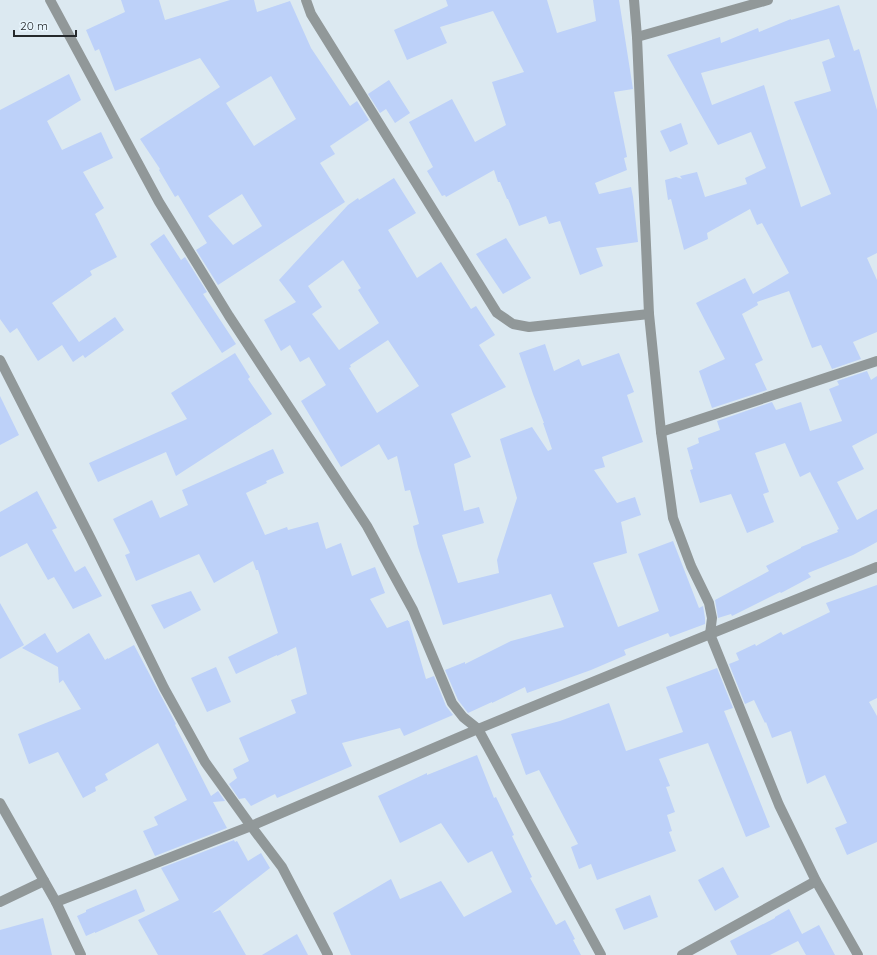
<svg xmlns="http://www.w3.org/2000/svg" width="877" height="955" font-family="Quicksand,sans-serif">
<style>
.building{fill:#bdd1f9;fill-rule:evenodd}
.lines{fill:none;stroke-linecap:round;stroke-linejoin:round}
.minor{stroke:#919899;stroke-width:10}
</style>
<rect width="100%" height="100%" fill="#dce9f1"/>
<g class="building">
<path d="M121 0H159L165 20 230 0H254L257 12 290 1 311 48 350 106 357 101 369 120 330 146 335 154 320 163 345 202 218 285 196 250 207 243 178 195 175 197 159 170 160 169 140 139 220 87 200 58 115 91 99 49 95 51 86 30 125 12ZM271 76 296 119 254 146 226 103ZM242 194 262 226 233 245 208 216Z"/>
<polygon points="446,0 547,0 557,33 596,21 593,0 619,0 633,89 614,92 627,157 624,158 627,170 595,183 599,194 631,187 633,197 638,242 596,248 603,266 580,275 560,221 549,224 546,216 519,226 508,199 507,199 500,182 498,182 494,170 446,197 445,195 442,196 427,171 433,167 409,122 452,99 475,142 506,125 492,82 524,72 493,11 440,27 447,43 407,60 394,30 448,6"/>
<path d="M839 5 854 51 859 49 877 110V253L867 258 877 280V332L853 342 861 359 832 369 821 345 812 348 789 291 757 302 758 305 742 314 762 358 763 360 755 364 767 390 712 408 699 371 725 359 696 303 745 278 753 294 789 273 762 223 757 225 750 209 707 233 708 239 684 250 671 199 668 200 665 180 676 177 682 179 680 176 697 172 705 197 747 184 745 178 766 168 751 132 718 145 667 55 720 37 721 43 758 28 759 32 791 19V20ZM829 39 835 57 822 62 831 91 794 102 831 194 801 207 764 85 712 105 701 73Z"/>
<polygon points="69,74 81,100 47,121 62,150 101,132 113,158 83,172 104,208 95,214 117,257 90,271 92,275 52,303 79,342 115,317 124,330 85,358 83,355 73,362 62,345 38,361 17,328 10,333 0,319 0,110"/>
<polygon points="389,80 410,113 395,123 386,109 380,113 368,94"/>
<polygon points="681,123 688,144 670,152 660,131"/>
<path d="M394 178 416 213 388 230 417 278 441 262 471 309 476 306 495 335 479 345 506 387 451 414 471 457 454 464 464 511 479 507 484 523 442 535 458 583 499 573 497 560 517 498 500 439 532 427 548 451 552 449 543 423H544L533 394 519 353 545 344 554 371 579 359 582 366 619 353 634 392 627 395 643 442 602 457 605 467 594 470 617 503 635 497 641 515 621 522 627 553 593 563 618 627 659 611 638 554 673 541 699 608 703 606 705 618V624L670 637 668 633 624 650 626 655 591 670 527 693 525 687 492 703V702L468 713 458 700 445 670 465 662V664L511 641 564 627 551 594 443 625 418 547 413 526 419 524 410 490 405 491 397 456 388 460 379 444 341 467 301 401 326 385 309 357 300 362 290 345 281 351 264 320 296 302 279 280 348 205 358 198 359 200ZM343 260 361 288 358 290 379 323 339 350 312 314 322 307 308 286ZM388 340 419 386 377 413 349 368 351 367 350 365Z"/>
<polygon points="164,234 181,260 185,257 207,292 203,294 236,344 222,353 150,244"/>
<polygon points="506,238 531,278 503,294 476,254"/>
<polygon points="235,353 250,377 248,379 272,414 176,476 166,452 98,482 89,463 187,419 171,393"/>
<polygon points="867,371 871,380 877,376 877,433 852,446 864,469 837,482 857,520 877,509 877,542 853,555 808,573 811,577 781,593 780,592 732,616 731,614 718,618 715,600 769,571 766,566 801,548 801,547 838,532 837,530 839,529 810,472 800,477 785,443 755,453 769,492 763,494 774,522 747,533 731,494 700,503 690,470 693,469 687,448 699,443 698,438 720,430 717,421 772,402 776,410 801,402 810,431 842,421 829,389 839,385 837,381"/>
<polygon points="0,396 19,435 0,445"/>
<polygon points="273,449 284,473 266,481 267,483 246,493 265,535 287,527 288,530 318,522 326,549 341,543 352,576 375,567 385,593 370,599 387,628 408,620 408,621 409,621 426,679 434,676 446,706 453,715 404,736 400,728 342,743 352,766 277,798 275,794 251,806 245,798 239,799 229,784 237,778 233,769 249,761 239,738 296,713 291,700 307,694 296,647 277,656 277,655 236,674 228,657 278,633 258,570 256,570 253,561 214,583 199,554 136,581 125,555 130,553 113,519 152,500 160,518 188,505 182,490"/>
<polygon points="37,491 57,528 52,530 75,572 85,566 102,596 73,609 54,577 48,580 27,543 0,557 0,512"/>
<polygon points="877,585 877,698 869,702 877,716 877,842 847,855 835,828 847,823 825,775 807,784 791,731 772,738 766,722 765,723 754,700 745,704 729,664 739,660 736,653 755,644 756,646 781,632 783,635 830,612 826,603"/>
<polygon points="191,591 201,610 164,629 151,605"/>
<polygon points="0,603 24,645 0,659"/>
<polygon points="45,633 57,653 89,633 105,660 108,658 108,659 134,645 169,711 176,724 175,725 211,796 218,791 225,801 213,802 227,828 155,856 143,831 158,825 154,817 187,800 158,743 105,774 108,780 95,787 96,791 83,798 58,752 29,764 18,734 81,709 63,680 59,683 58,667 22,648"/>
<polygon points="216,667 231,702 207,712 191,678"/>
<polygon points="717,668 733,708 724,711 770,827 746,837 708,743 659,759 670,786 666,787 675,812 667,815 672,831 669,832 676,851 597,880 591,864 579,869 571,847 578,844 539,770 526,775 511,734 560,721 609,703 626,751 683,732 666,687"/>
<polygon points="477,755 494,798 496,797 514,835 512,836 532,877 530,878 556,925 565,920 575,939 573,940 581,955 351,955 333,913 391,879 400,899 441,881 464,917 512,892 492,851 468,863 441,823 400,843 378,796 427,773 427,775"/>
<polygon points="234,840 235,842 237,841 248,861 261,853 270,868 212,913 220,910 246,955 158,955 138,920 179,900 161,868"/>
<polygon points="723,867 739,897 715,911 698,880"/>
<polygon points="136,889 145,911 95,933 95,932 86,936 77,916 86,912 86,910"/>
<polygon points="650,895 658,917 624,930 615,909"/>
<polygon points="789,909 802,934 819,925 835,955 806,955 798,941 770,955 737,955 730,941 775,918 775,917"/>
<polygon points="43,918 52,955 0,955 0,930"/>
<polygon points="297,934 308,955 262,955"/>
</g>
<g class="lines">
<g class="minor">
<polyline points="50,0 159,202 229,316 367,526 413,610 452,703 463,717 478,729 601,955"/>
<polyline points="306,0 311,14 497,313 513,324 529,327 649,314"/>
<polyline points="634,0 637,37 649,314 661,432 673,518 691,566 709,603 712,618 710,634 779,805 816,881 858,955"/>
<polyline points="637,37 768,0"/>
<polyline points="0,360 91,539 164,688 205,762 251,826 282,867 328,955"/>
<polyline points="661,432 877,361"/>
<polyline points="0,803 56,902 81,955"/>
<polyline points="0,902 44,881"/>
<polyline points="56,902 251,826 478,729 710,634 877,567"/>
<polyline points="682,955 816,881"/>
</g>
</g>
<path d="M14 30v6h62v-6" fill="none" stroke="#25292c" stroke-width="2"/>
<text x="20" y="30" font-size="12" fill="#25292c" stroke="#e9f6fe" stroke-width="3" paint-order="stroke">20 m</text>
</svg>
